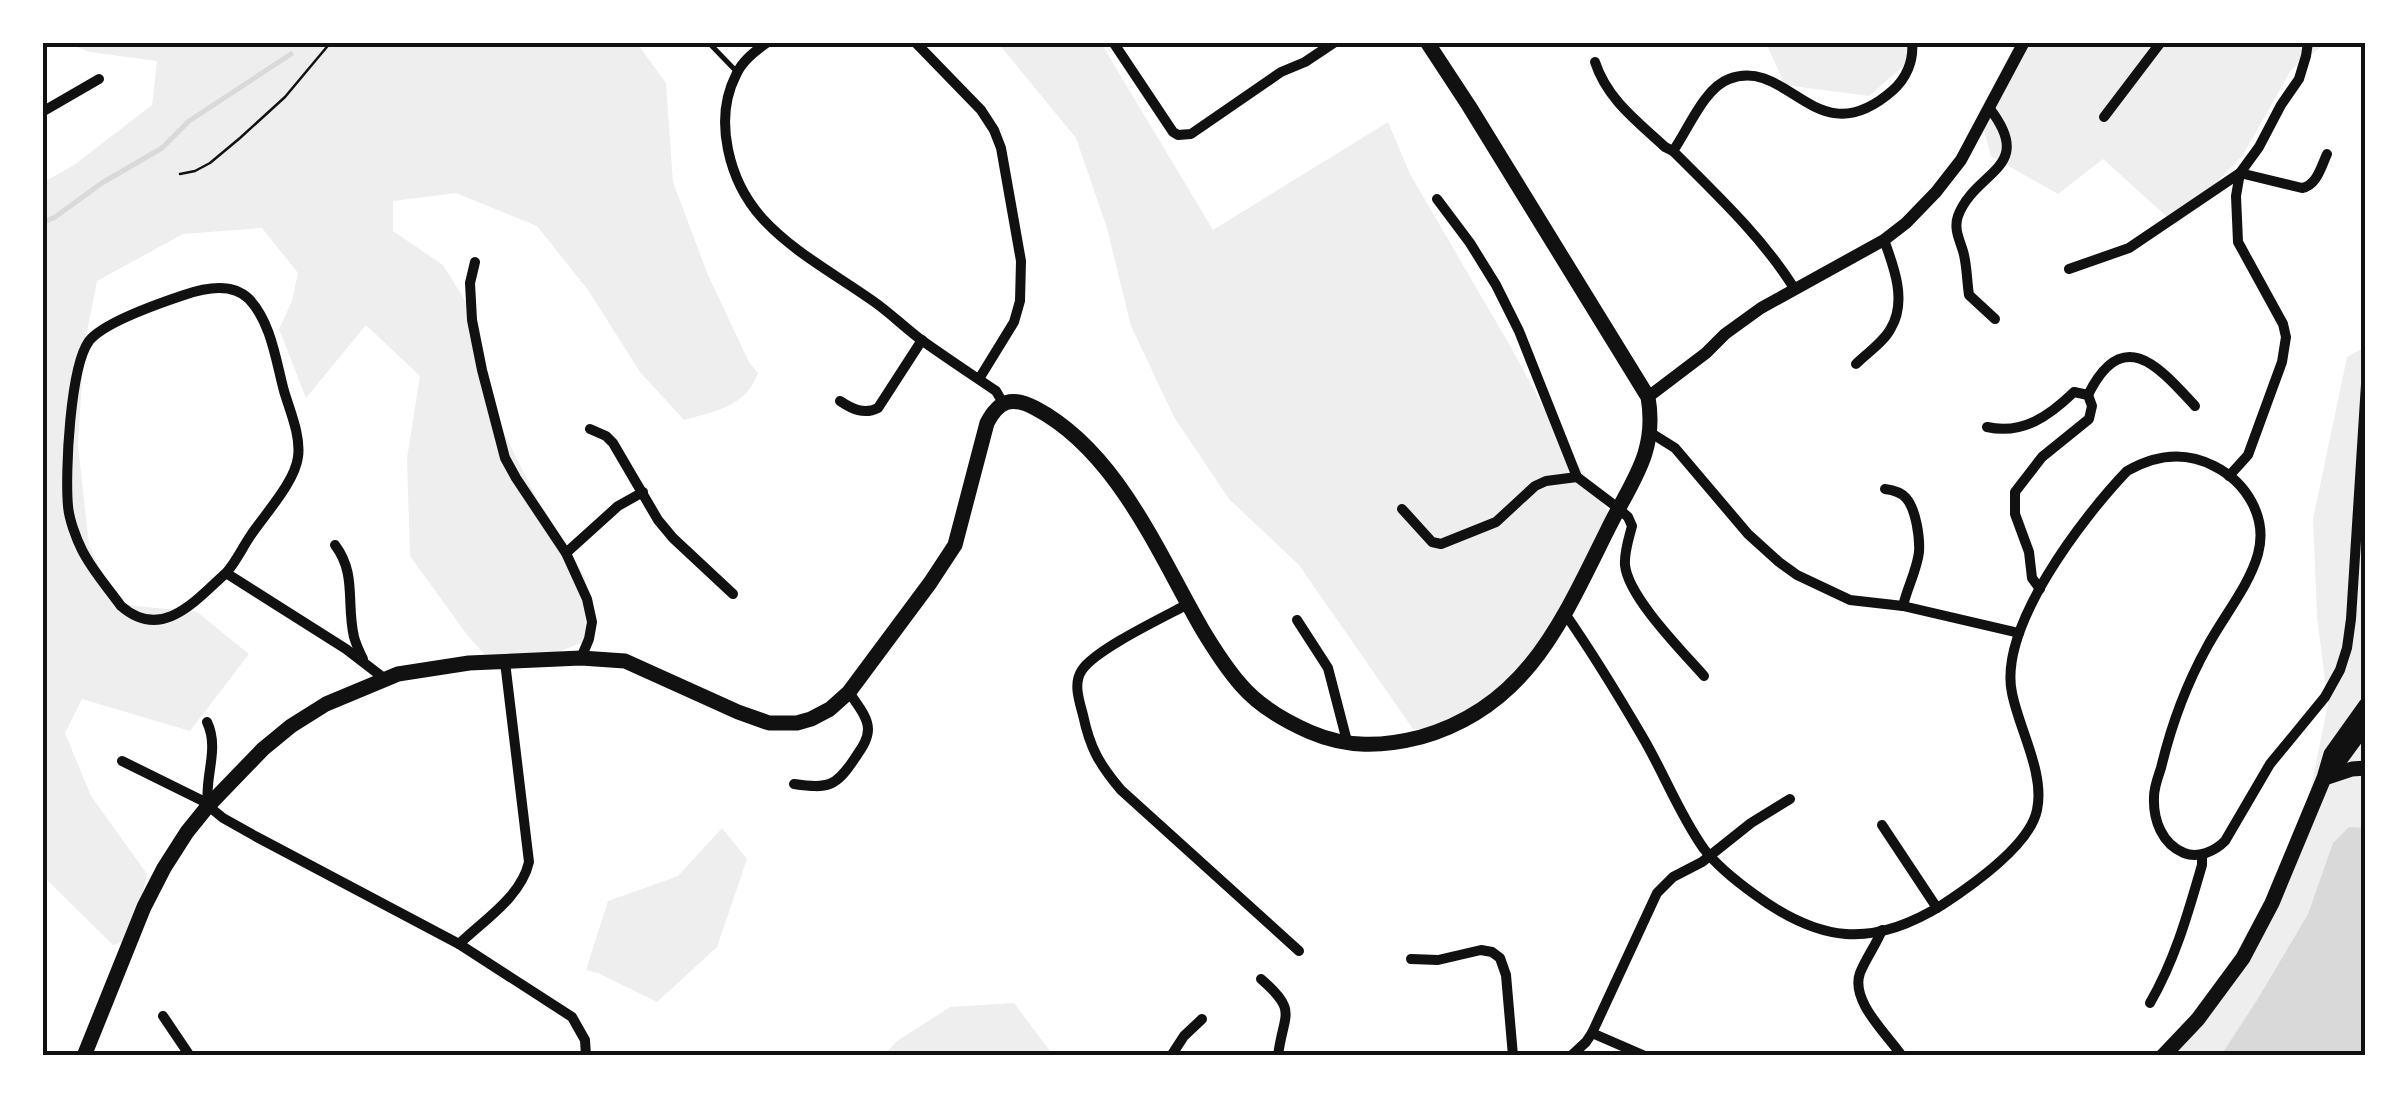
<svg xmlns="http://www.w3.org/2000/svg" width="2408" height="1098" font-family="Figtree,sans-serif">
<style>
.green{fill:#eee}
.water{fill:#d9d9d9}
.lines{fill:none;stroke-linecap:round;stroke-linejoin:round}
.stream{stroke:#d9d9d9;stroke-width:5}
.path{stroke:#111;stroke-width:2.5}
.service{stroke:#111;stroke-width:5}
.minor{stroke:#111;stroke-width:10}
.tertiary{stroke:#111;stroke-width:12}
.secondary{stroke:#111;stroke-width:15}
.primary{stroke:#111;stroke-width:15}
.neatline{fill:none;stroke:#111;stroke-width:4}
</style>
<rect width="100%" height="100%" fill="#fff"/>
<g class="green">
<path d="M67 43H637L666 83 673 182 708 275 749 362 758 373C747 406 714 412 684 420L640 372 588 290 537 226 456 193 393 201V231L443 265 471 310 491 407 534 493 585 577 586 641 502 674 468 636 410 556 407 458 420 376 366 325 306 398 279 329 292 301 298 273 262 228 183 234 97 281 84 347 78 445 89 545 116 604 197 612 249 654 190 731 82 699 65 733 91 796 147 874 131 940 113 945 43 876 42 183 74 165 152 105 157 61 90 52Z"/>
<polygon points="998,43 1101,43 1213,230 1388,122 1410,174 1509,344 1556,430 1609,513 1577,591 1521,675 1441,732 1413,729 1299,565 1229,499 1174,417 1131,326 1107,228 1076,138"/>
<polygon points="1766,43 1918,43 1915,56 1869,96 1785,85"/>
<polygon points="2016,43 2326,43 2291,70 2243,155 2176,225 2103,159 2058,194 1991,156 1979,112"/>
<polygon points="2365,347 2365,828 2364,827 2318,887 2308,914 2257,1000 2221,1055 2158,1056 2223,977 2270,890 2309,798 2328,704 2317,617 2313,519 2347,357"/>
<polygon points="722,828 747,859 717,947 657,1002 598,973 586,970 608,901 678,876"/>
<polygon points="1014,1003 1053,1055 884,1055 897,1041 950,1007"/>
</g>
<polygon class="water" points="2349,827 2365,828 2365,1055 2221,1055 2257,1000 2308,914 2333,843"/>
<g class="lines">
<polyline class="stream" points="42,223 55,217 102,183 162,148 189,121 291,54"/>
<polyline class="path" points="180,174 195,171 210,163 240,138 285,97 331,42"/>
<polyline class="service" points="708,42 737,72"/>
<g class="minor">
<path d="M768 42C755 51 742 61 736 75 713 120 729 181 762 218 793 252 835 274 873 301 889 312 904 327 920 339 945 357 971 374 996 391L1003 403"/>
<polyline points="915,42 981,110 994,130 1001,148 1021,261 1020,301 1014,322 979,379"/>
<polyline points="1113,42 1173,132 1178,135 1191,134 1281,72 1305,62 1335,42"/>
<path d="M1595 62C1607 99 1637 121 1665 147L1673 151"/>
<path d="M1990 109C2036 169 1975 170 1958 216 1953 230 1961 242 1964 255 1967 268 1967 282 1969 295L1995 319"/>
<polyline points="42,112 99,79"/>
<polyline points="2104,117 2161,42"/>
<path d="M1437 199 1470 243 1496 285 1519 331 1577 477 1618 508 1628 517 1632 526C1629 538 1624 552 1625 565 1628 597 1683 652 1704 676"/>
<polyline points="475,262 470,283 472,320 482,370 505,458 516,478 566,553 587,599 592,622 589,639 581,658"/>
<path d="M2069 269 2129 248 2240 173 2302 188C2317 185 2321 167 2327 154"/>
<path d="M1794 288C1762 237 1716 194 1673 151 1688 130 1704 88 1729 79 1789 56 1816 157 1892 91 1906 79 1914 61 1912 42"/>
<path d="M1856 364C1867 353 1884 342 1891 328 1907 301 1894 267 1884 240"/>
<path d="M2088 395C2123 324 2159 367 2195 406"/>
<path d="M840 401C852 409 864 415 878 408L922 340"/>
<path d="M1987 427C2023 435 2049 416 2074 392L2088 395 2092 406 2089 419 2042 457 2015 492V514L2029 552 2032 578 2040 589"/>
<polyline points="590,429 606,436 613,443 658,520 673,538 733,594"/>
<polyline points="1651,433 1675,448 1748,534 1779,562 1797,575 1850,600 1903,606 2019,633"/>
<polyline points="2229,476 2248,455 2282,362 2286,337 2283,324 2238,242 2236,196 2240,173 2259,147 2281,105 2299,79 2306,56 2308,42"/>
<path d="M1885 489C1893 490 1901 492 1906 498 1916 509 1920 538 1919 552 1917 570 1907 588 1903 606"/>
<polyline points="1402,509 1432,542 1441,544 1496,522 1535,486 1546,481 1577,477"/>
<path d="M335 545C357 574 346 603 354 637 356 644 359 651 363 659"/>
<polyline points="566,553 618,506 643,492"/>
<path d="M226 573C236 562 242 548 251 535 265 514 295 482 298 457 301 436 290 411 284 391 276 361 271 322 249 299 232 282 204 288 184 295 160 303 104 322 89 341 70 367 65 473 68 506 69 519 76 538 82 550 92 570 108 588 121 606 162 642 196 600 226 573L346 649 385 679"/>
<path d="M1188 604C1164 617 1096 649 1082 670 1073 683 1079 700 1083 715 1090 748 1099 764 1121 790L1299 951"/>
<path d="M1566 615C1593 654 1618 695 1642 736 1664 773 1679 814 1704 849 1718 867 1736 881 1754 894 1819 942 1871 949 1942 905 1971 886 2030 845 2037 810 2045 773 2019 729 2012 693 1998 627 2083 517 2127 471 2155 455 2185 451 2214 466 2246 482 2268 517 2258 554 2249 586 2223 617 2207 647 2186 685 2171 726 2161 768 2158 777 2154 787 2154 797 2153 820 2162 844 2184 853 2198 859 2215 851 2225 841L2270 764 2325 697 2340 670 2347 648 2351 619 2366 384"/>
<polyline points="1297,620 1328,668 1348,745"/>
<path d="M207 722C220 749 204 777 208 805"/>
<polyline points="122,761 201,800 223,818 255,836 459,944 572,1017 585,1040 586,1056"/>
<path d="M794 784C828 789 836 787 855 758 861 749 868 740 868 729 868 716 855 702 849 692"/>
<polyline points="1882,825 1937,908"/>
<path d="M1882 930C1876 945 1866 958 1860 973 1850 1001 1887 1034 1902 1056"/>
<path d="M459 944C484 920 521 897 529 862L505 662"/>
<polyline points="1411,959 1438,960 1481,950 1492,952 1500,958 1506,975 1513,1056"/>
<path d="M1261 979C1299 1012 1283 1013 1278 1056"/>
<path d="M2150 1003C2175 960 2188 913 2202 865V855"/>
<polyline points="163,1016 190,1056"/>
<polyline points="1592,1033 1645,1056"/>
<polyline points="1171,1056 1184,1036 1202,1019"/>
<polyline points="1571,1056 1586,1042 1592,1033 1657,893 1673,877 1702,862 1751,823 1790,799"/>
</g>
<polyline class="tertiary" points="1648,397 1706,353 1725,334 1761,308 1884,240 1906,223 1936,192 1961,160 2024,42"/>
<path class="secondary" d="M84 1056 144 907 164 868 187 832 208 806 263 749 291 726 326 704 398 674 469 663 581 658 625 661 738 712 769 723H797L811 719 830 709 849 692 930 583 955 545 987 423C999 400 1012 396 1035 408 1117 451 1158 553 1202 629 1214 649 1226 668 1241 685 1259 706 1285 721 1310 732 1347 748 1382 747 1421 737 1527 707 1562 621 1607 531 1630 483 1658 454 1648 397L1469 106 1427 42"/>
<g class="primary">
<polyline points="2334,768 2366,724"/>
<polyline points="2328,777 2352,769 2366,768"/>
<polyline points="2163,1056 2198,1019 2243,958 2272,903 2324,778 2331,754 2366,705"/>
</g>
</g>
<rect width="2408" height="1098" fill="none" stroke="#ffffff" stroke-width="90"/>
<rect x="45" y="45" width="2318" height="1008" class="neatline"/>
</svg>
